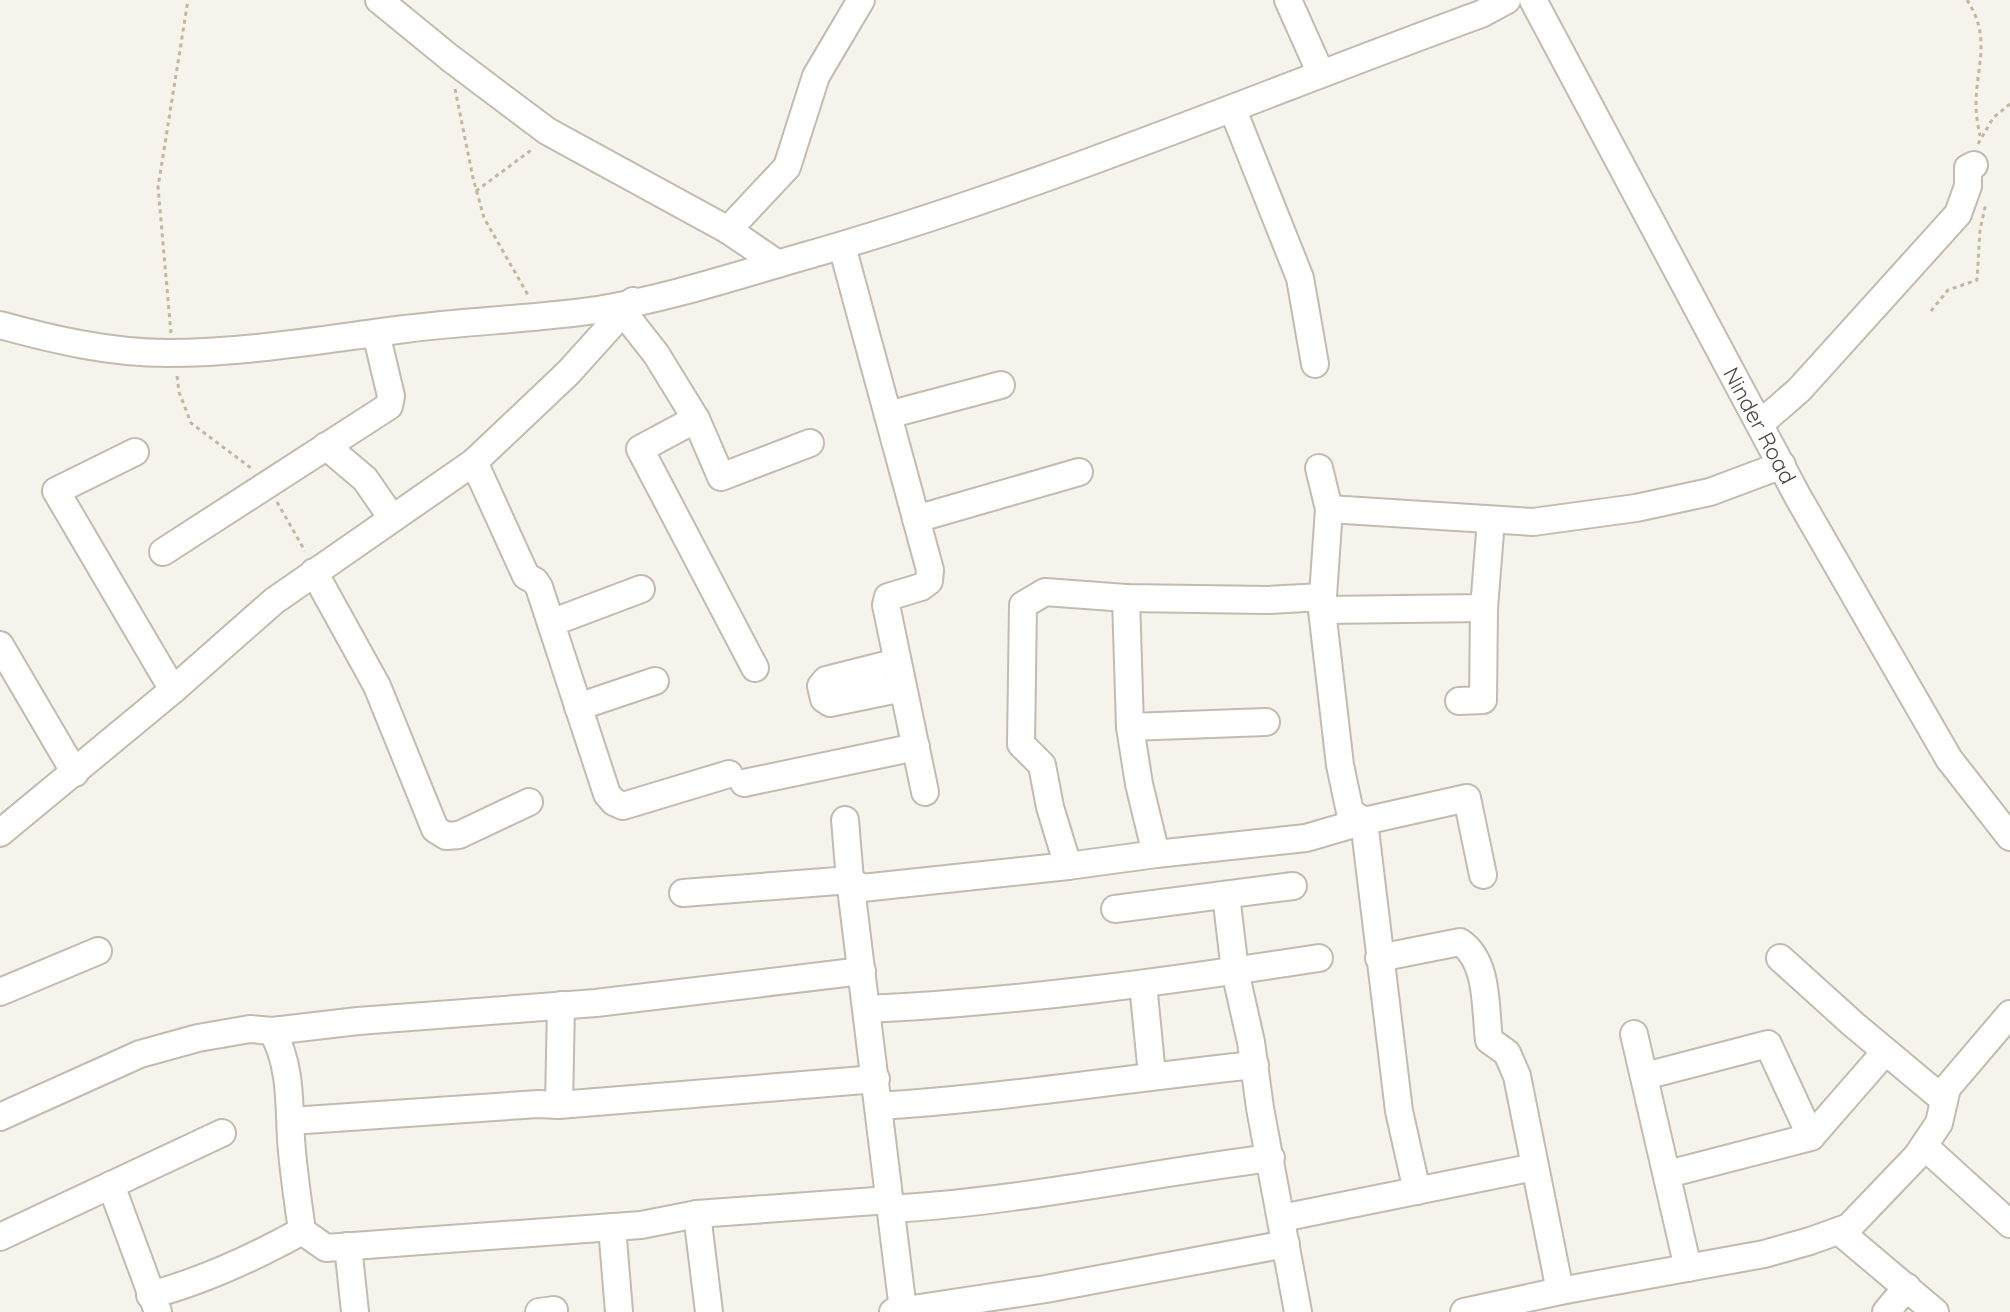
<svg xmlns="http://www.w3.org/2000/svg" width="2010" height="1312" font-family="Quicksand,sans-serif">
<style>
.lines{fill:none;stroke-linecap:round;stroke-linejoin:round}
.minor-casing{stroke:#c2bbae;stroke-width:30}
.path{stroke:#c4b79f;stroke-width:3;stroke-dasharray:4 4;stroke-linecap:butt}
.minor{stroke:#fff;stroke-width:26}
.labels{text-anchor:middle;stroke-width:8;stroke-linejoin:round;paint-order:stroke}
.street-label{font-size:22px;fill:#4b4439;stroke:#fff}
</style>
<rect width="100%" height="100%" fill="#f6f3ec"/>
<g class="lines">
<g class="minor-casing">
<g id="minor">
<polyline points="379,0 450,58 547,131 728,230 778,264"/>
<polyline points="1288,0 1321,74"/>
<path id="s1" d="M1533 0 1798 497 1949 759 2010 837"/>
<polyline points="1233,110 1300,278 1315,364"/>
<polyline points="728,230 787,167 816,76 861,0"/>
<polyline points="842,246 930,570 929,581 921,587 888,597 886,605 925,792"/>
<polyline points="623,312 656,354 696,419 721,477 810,443"/>
<path d="M0 325C54 340 111 353 167 353 246 353 326 339 405 329 468 321 533 319 597 310 665 299 732 277 798 258 1032 192 1254 97 1481 14L1507 0"/>
<polyline points="888,415 1001,385"/>
<polyline points="696,419 640,449 755,668"/>
<polyline points="1761,423 1799,390 1958,214 1968,186 1968,168 1974,165"/>
<polyline points="326,446 365,479 392,518"/>
<polyline points="135,452 56,491 173,690"/>
<polyline points="474,462 526,576 535,581 539,587 607,794 614,802 623,806 729,774"/>
<polyline points="1319,468 1329,509 1322,610 1484,608 1491,520"/>
<polyline points="1329,509 1533,522 1636,508 1710,492 1782,465"/>
<polyline points="916,519 1079,472"/>
<polyline points="163,552 389,406 391,396 376,333"/>
<polyline points="314,572 377,686 435,829 446,836 459,835 529,802"/>
<polyline points="1322,610 1340,765 1350,812 1364,821 1467,798 1483,875"/>
<polyline points="551,623 641,589"/>
<polyline points="0,645 75,773"/>
<polyline points="897,662 826,680 821,686 824,699 830,703 903,688"/>
<polyline points="1459,701 1483,700 1484,608"/>
<polyline points="578,707 655,681"/>
<polyline points="1130,727 1266,722"/>
<polyline points="744,783 916,747"/>
<polyline points="845,820 850,880 903,1310"/>
<polyline points="0,833 173,690 274,601 474,462 568,373 633,301"/>
<polyline points="1156,854 1306,838 1364,821 1399,1111 1417,1191"/>
<polyline points="1068,866 1050,807 1042,765 1021,744 1023,605 1045,592 1126,598 1268,600 1322,597"/>
<polyline points="683,893 850,880 862,888 1068,866 1156,854 1139,784 1130,727 1126,598"/>
<polyline points="1226,895 1235,971 1251,1042 1260,1108 1298,1312"/>
<polyline points="1115,909 1293,886"/>
<path d="M1379 958 1460 942C1489 961 1485 1009 1489 1040L1507 1053 1517 1076 1560 1291"/>
<polyline points="1780,958 1853,1024 1944,1100"/>
<polyline points="1143,984 1152,1075"/>
<polyline points="0,992 98,951"/>
<path d="M867 1009C1019 1002 1169 981 1319 958"/>
<path d="M272 1031C291 1064 289 1102 291 1139 293 1170 298 1201 302 1231"/>
<polyline points="1634,1034 1688,1268"/>
<polyline points="1645,1076 1768,1044 1811,1137"/>
<polyline points="559,1105 561,1005"/>
<path d="M879 1106C1005 1098 1129 1078 1255 1065"/>
<polyline points="0,1117 140,1054 198,1038 250,1029 272,1031 358,1021 596,1003 862,971"/>
<polyline points="291,1121 538,1104 559,1105 876,1079"/>
<polyline points="1924,1146 2010,1224"/>
<polyline points="1668,1174 1811,1137 1885,1052"/>
<polyline points="111,1185 158,1312"/>
<path d="M890 1209C1018 1202 1144 1174 1271 1158"/>
<polyline points="697,1214 709,1312"/>
<polyline points="1282,1218 1535,1167"/>
<polyline points="612,1227 619,1312"/>
<polyline points="302,1231 326,1248 641,1225 697,1214 889,1200"/>
<polyline points="1839,1231 1935,1312"/>
<polyline points="0,1237 222,1133"/>
<polyline points="348,1246 355,1312"/>
<path d="M150 1295C204 1281 253 1258 302 1231"/>
<polyline points="539,1312 554,1310"/>
<polyline points="893,1312 1046,1289 1286,1244"/>
<polyline points="1464,1312 1560,1291 1764,1254 1810,1241 1849,1227 1917,1156 1939,1123 1947,1088 2010,1014"/>
<polyline points="1886,1312 1907,1287"/>
</g>
</g>
<g class="path">
<path d="M1967 0C1992 38 1976 66 1976 105 1976 115 1978 126 1980 136"/>
<polyline points="455,89 473,178 484,218 528,295"/>
<polyline points="1978,144 1993,118 2010,104"/>
<polyline points="476,191 534,148"/>
<polyline points="1931,311 1948,290 1977,280 1980,230 1986,203"/>
<polyline points="171,333 158,187 188,0"/>
<polyline points="177,376 179,392 191,423 251,468"/>
<polyline points="277,502 305,551"/>
</g>
<use href="#minor" class="minor"/>
</g>
<g class="labels">
<g class="street-label">
<text dy="8" stroke="none"><textPath href="#s1" startOffset="482">Ninder Road</textPath></text>
</g>
</g>
</svg>
